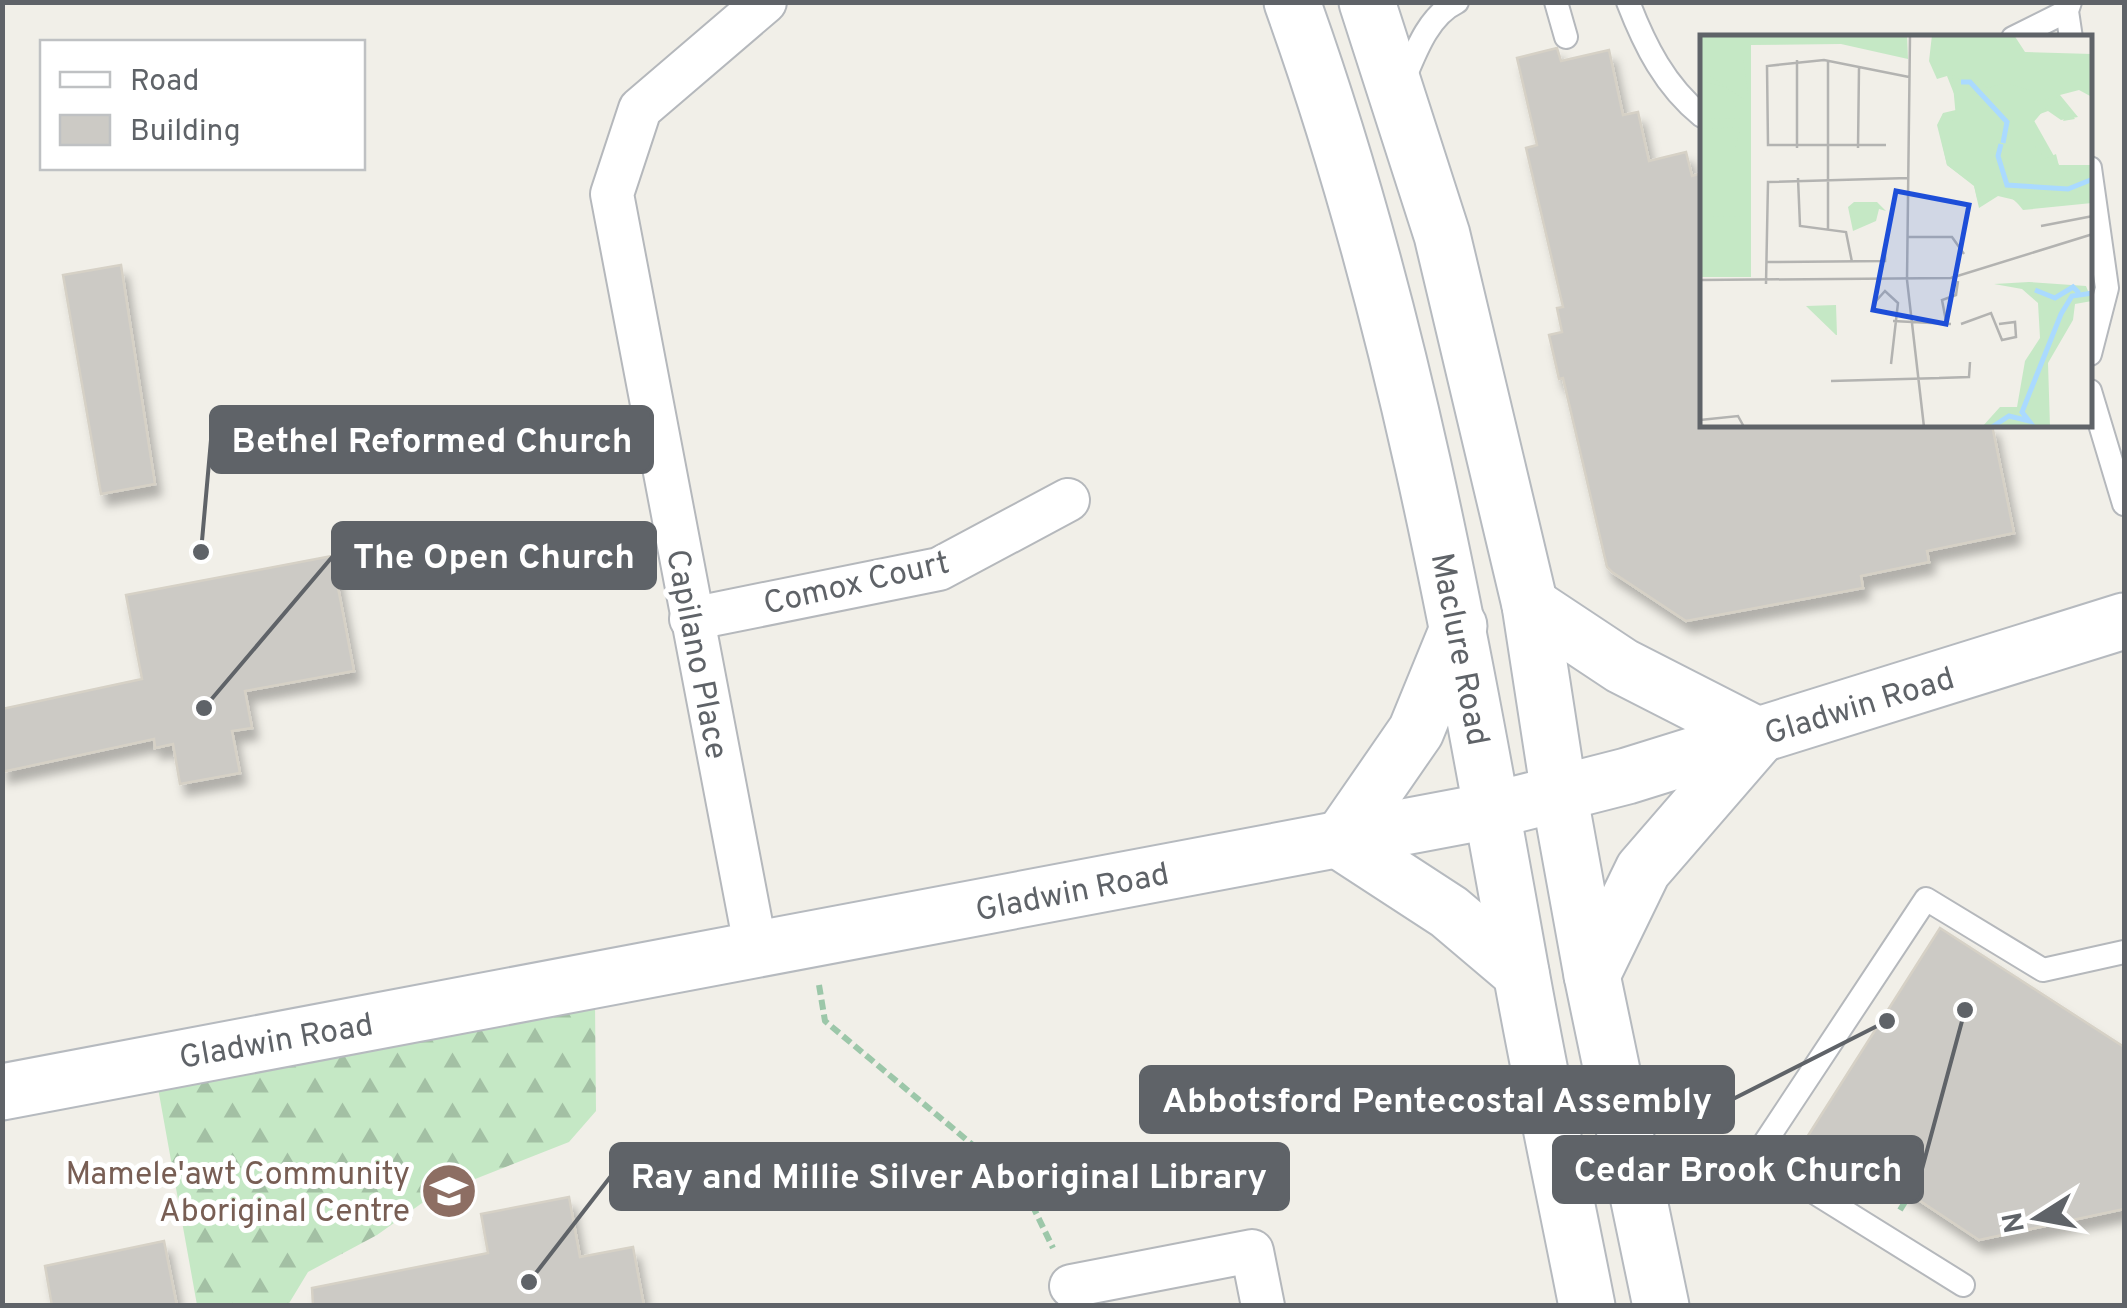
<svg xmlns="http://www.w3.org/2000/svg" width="2127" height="1308" font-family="Overpass,sans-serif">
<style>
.forest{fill:url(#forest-firs)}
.building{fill:#cccac5;stroke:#d6d1c6;stroke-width:2.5;filter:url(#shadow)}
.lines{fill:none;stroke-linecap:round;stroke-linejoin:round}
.lane-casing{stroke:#b5b8bc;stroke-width:26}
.street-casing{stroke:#b5b8bc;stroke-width:46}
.secondary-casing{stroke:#b6babf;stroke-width:59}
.path{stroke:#9cc7a9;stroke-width:6;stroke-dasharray:10 5;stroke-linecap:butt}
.lane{stroke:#fff;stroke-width:22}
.street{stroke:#fff;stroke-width:42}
.secondary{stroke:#fff;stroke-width:55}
.labels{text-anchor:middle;stroke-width:10;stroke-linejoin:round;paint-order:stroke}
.street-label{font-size:32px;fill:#5f6368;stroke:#fff}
.education-label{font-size:32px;fill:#785e54;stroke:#fff;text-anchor:end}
.inset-river{fill:none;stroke:#aadaff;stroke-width:5}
.inset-road{fill:none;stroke:#b3b3b1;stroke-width:2.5}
.view{fill:#1d4ed8;fill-opacity:0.15;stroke:#1d4ed8;stroke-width:5}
.inset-edge{fill:none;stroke:#5f6368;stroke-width:5}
.leader{fill:none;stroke:#5f6368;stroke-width:4}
.callout-dot{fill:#5f6368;stroke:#fff;stroke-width:4}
.callout{fill:#5f6368;stroke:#5f6368;stroke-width:4}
.callout-label{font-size:35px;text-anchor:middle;font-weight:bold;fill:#fff}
</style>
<defs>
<pattern id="forest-firs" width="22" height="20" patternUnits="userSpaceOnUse" patternTransform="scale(2.5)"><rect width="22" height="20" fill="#c5e8c5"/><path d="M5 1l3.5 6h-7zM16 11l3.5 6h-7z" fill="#a3c0a4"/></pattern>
<filter id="shadow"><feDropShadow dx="6" dy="11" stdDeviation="5" flood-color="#0004"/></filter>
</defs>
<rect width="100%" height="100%" fill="#f1efe8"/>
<polygon class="forest" points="595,1001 596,1111 569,1142 432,1196 377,1235 308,1272 288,1305 197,1305 156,1077"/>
<g class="building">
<polygon points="1557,48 1561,61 1609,50 1623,115 1638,112 1649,161 1686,152 1692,176 1702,173 1702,425 1992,425 2014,533 1927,551 1929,562 1861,576 1863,588 1686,621 1612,572 1607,567 1563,378 1559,379 1549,335 1562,332 1557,308 1563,307 1526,148 1537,145 1517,58"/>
<polygon points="121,265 155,484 101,494 63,275"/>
<polygon points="332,556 354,671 245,691 252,728 232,731 240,773 180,784 173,744 155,748 154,739 2,772 2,709 142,679 126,595"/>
<polygon points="1940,928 2124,1047 2124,1209 1979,1240 1878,1173 1870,1185 1804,1142"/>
<polygon points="569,1197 580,1257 633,1247 644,1306 313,1306 312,1288 488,1253 481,1214"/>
<polygon points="164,1241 177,1306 52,1306 45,1266"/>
</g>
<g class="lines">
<g class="lane-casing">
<g id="lane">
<polyline points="1556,2 1566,37"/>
<path d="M1628 2C1645 46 1665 86 1702 116"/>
<polyline points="2070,2 2067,11 2071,38"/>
<polyline points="2013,38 2067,11"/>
<path d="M1402 84C1414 56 1427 16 1457 2"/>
<polyline points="2090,168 2107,288 2090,354"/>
<polyline points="2090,391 2124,504"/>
<polyline points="1963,1285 1756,1156 1926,899 2043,970 2124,952"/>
</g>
</g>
<g class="street-casing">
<g id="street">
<polyline points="691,619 939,569 1068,500"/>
<polyline points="756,950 612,194 640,109 765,2"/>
<polyline points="1071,1286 1252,1251 1263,1306"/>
</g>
</g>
<g class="secondary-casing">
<g id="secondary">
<path d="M1292 2C1405 316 1462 645 1521 972 1541 1083 1565 1194 1587 1306"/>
<polyline points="1367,2 1442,235 1530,605 1559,793 1592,975 1661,1306"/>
<polyline points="1530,605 1622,666 1759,736"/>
<polyline points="1340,841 1416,731 1459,626"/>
<polyline points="1340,841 1449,912 1521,973"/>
<polyline points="1592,975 1643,870 1759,736"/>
<polyline points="2,1092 1494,810 1627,776 2124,621"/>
</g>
</g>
<g class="path">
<polyline points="819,985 825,1021 1024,1188 1053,1248"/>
<polyline points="1900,1210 1910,1194"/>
</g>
<use href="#lane" class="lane"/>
<use href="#street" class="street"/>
<use href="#secondary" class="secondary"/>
</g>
<defs>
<g id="school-disc" transform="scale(2.875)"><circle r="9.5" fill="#8d6e63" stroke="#fff"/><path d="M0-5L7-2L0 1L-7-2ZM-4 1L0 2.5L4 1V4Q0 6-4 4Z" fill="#fff"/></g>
</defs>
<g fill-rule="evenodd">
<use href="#school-disc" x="449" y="1191"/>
</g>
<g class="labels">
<g class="street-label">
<text transform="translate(856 582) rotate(-13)" y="11">Comox Court</text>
<text transform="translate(1461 649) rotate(79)" y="11">Maclure Road</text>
<text transform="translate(698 654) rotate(79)" y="11">Capilano Place</text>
<text transform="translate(1859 705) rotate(-17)" y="11">Gladwin Road</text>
<text transform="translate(1072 891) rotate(-11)" y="11">Gladwin Road</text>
<text transform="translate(276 1040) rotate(-10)" y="11">Gladwin Road</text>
</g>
<g class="education-label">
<text x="410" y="1184">Mamele'awt Community<tspan x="410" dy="37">Aboriginal Centre</tspan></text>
</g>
</g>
<g transform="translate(1700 35)">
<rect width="392" height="392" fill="#f1efe8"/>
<path d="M0 0H207L208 24 141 9 51 10V242H0ZM232 0H314L325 17 392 19V62L379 55 360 60 378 82 361 85 348 76 332 82 359 130H392V168L323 175 315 165 298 161 279 173 274 151 247 130 237 90 243 78 260 74 247 41 237 44 229 26ZM136 270 137 300H136L106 271Z" fill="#c5e8c5"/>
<path d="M252 39 266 49 278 45 287 53 306 48 333 56 336 66 358 62 375 84 363 86 367 78 349 69 332 89V107L345 124 356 119 359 131 392 133V167L324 174 308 160 277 163 274 150 247 130 238 90 243 79 251 87 256 83ZM154 167H177L186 176 179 174 176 186 153 196 148 172ZM329 247 386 251 392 266 375 269 373 285 348 328 350 392H282L300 372H317L325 326 340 303 338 268 322 254 294 249Z" fill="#c5e8c5"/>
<path d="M10 23H43L48 58 43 64 28 54 41 84 4 83V47L28 53 8 40ZM41 92 34 117 4 129V94ZM13 138H40V182L13 181ZM13 187H40V230H13Z" fill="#c5e8c5"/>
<path class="inset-river" d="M261 47H270L307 87 303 108M301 109 298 121 307 150 368 154 393 144M335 255 355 263 373 252 379 258M292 392 309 381 329 386 322 377 361 279 372 261 393 258"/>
<path class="inset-road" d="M210 0 207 245 224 392M97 25V113M128 26V194M186 110H68L67 31 124 25 209 42M158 113 159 33M98 143 100 191 146 197 152 227M341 191 393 181M208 202H252L264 219M66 227 185 226V216M0 245 251 243 393 199M66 249 68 147 208 143M176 266 185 256 198 268 191 329M193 286 251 289M246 286 242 265 256 260 258 246M261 289 291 278 302 305 316 302 315 287 299 289M239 343 269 342 270 327M131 346 241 343M0 385 38 381 44 392"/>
<path class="view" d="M196 156 269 170 246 289 173 275Z"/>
<rect width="392" height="392" class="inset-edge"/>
</g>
<path class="leader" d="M201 552L211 440M204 708L333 556M1887 1021L1733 1099M1965 1010L1922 1169M529 1282L611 1176"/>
<g class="callout-dot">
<circle cx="201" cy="552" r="10"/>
<circle cx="204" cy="708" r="10"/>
<circle cx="1887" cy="1021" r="10"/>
<circle cx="1965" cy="1010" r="10"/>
<circle cx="529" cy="1282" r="10"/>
</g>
<g class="callout">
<rect x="211" y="407" width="441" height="65" rx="10"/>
<rect x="333" y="523" width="322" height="65" rx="10"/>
<rect x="1141" y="1067" width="592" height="65" rx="10"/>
<rect x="1554" y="1137" width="368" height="65" rx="10"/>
<rect x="611" y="1144" width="677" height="65" rx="10"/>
</g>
<g class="callout-label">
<text x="432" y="452">Bethel Reformed Church</text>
<text x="494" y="568">The Open Church</text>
<text x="1437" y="1112">Abbotsford Pentecostal Assembly</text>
<text x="1738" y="1181">Cedar Brook Church</text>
<text x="949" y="1188">Ray and Millie Silver Aboriginal Library</text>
</g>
<rect width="2127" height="1308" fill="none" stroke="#5f6368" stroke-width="10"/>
<rect x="40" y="40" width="325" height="130" fill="#ffffff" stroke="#bfc1c3" stroke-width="2.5"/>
<rect x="60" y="72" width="50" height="15" fill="#ffffff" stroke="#bfc1c3" stroke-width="2.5"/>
<text x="130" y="90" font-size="30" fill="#5f6368">Road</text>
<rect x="60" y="115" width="50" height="30" fill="#cccac5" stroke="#bfc1c3" stroke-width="2.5"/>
<text x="130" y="140" font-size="30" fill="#5f6368">Building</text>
<g transform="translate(2037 1218) rotate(259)" stroke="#ffffff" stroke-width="8" paint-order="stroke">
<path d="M0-8L18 38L0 25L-18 38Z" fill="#5f6368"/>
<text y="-15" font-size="28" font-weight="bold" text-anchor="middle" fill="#5f6368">N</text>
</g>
</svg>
